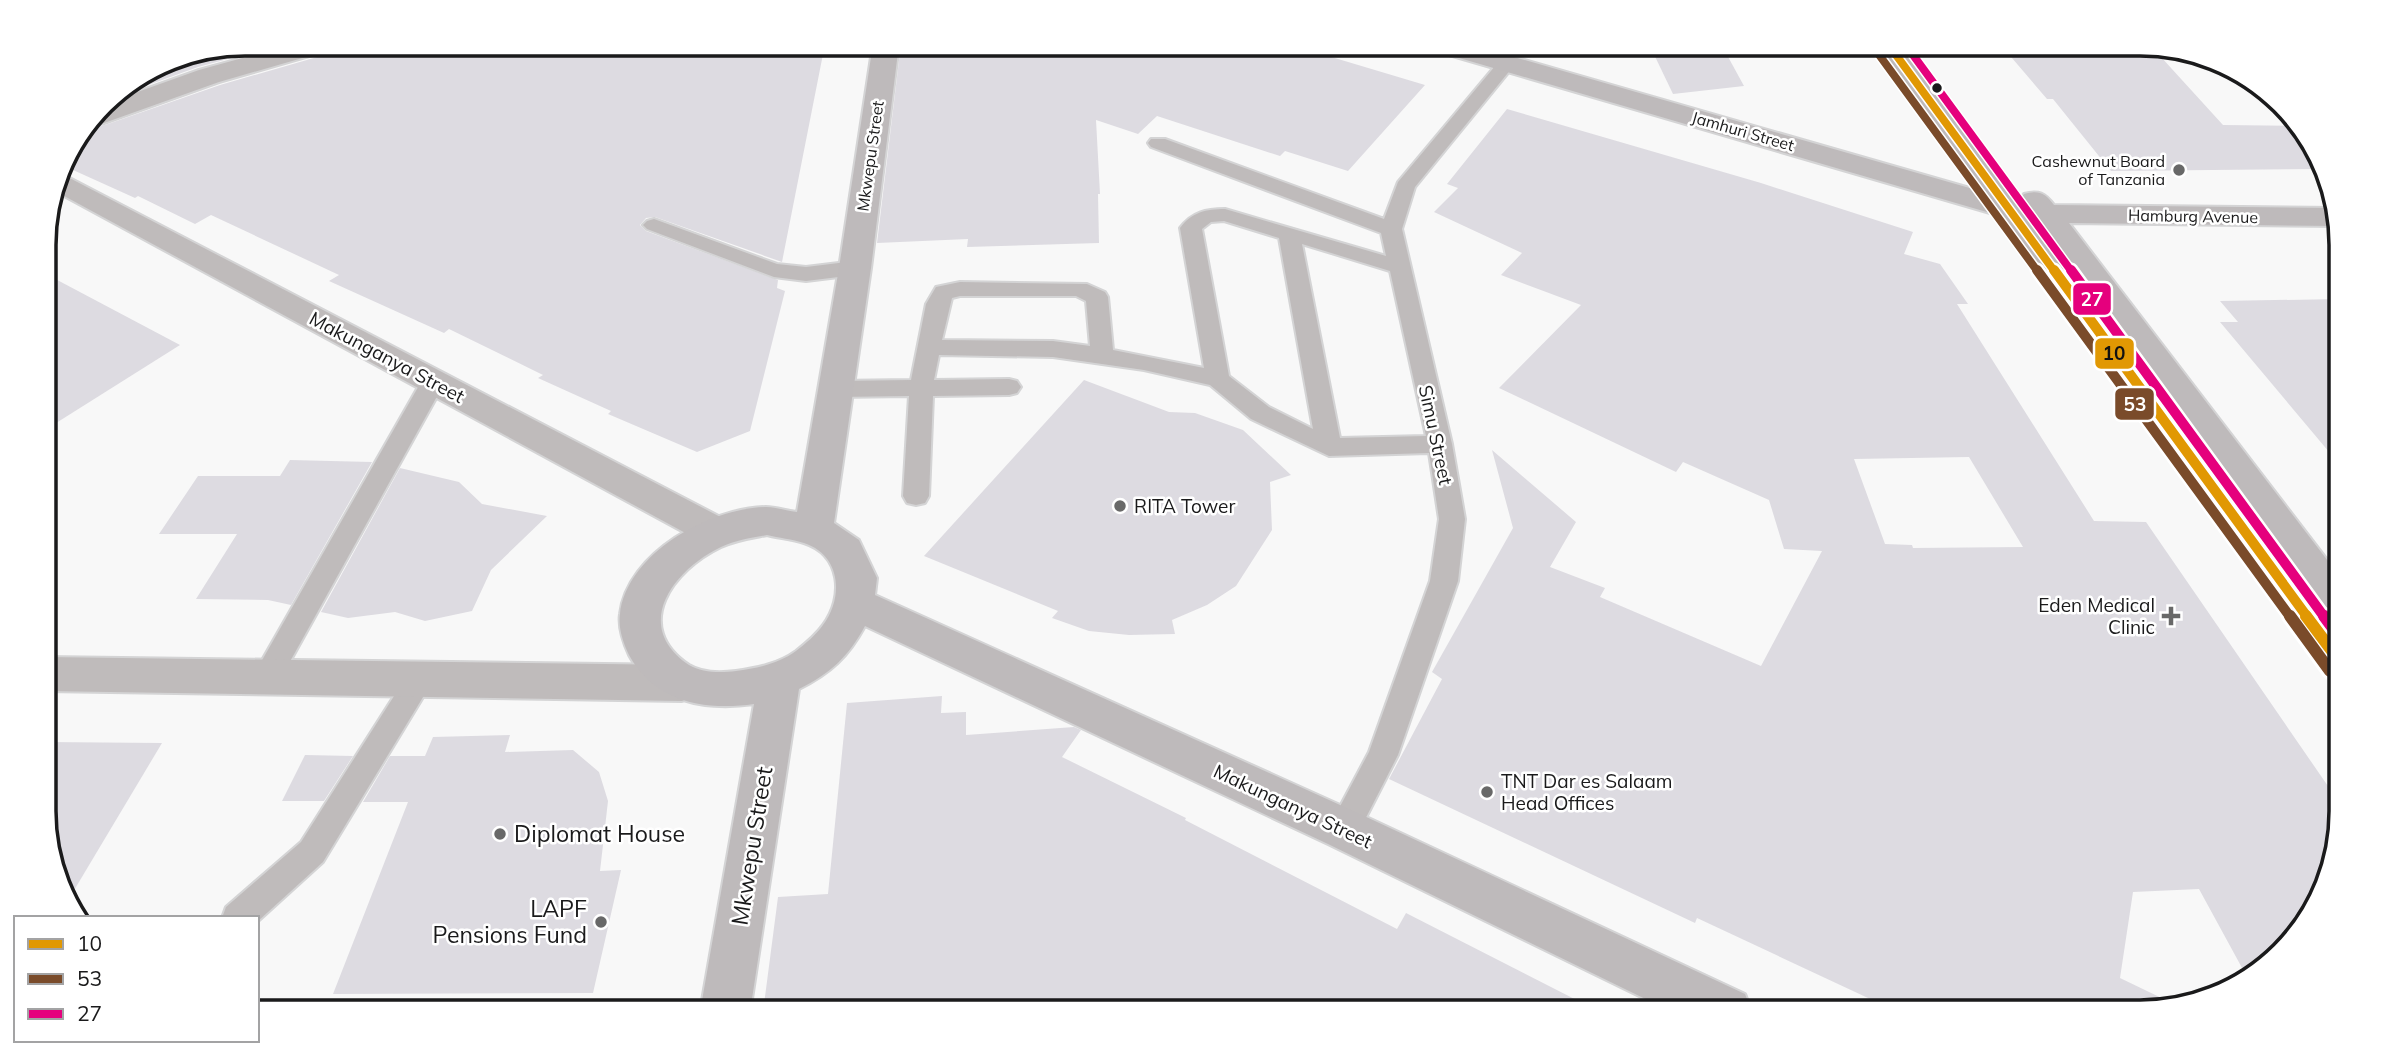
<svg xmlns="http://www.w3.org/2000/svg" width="2385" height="1056" font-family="Mulish,sans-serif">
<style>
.building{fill:#dddbe1;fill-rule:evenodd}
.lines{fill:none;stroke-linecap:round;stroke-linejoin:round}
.lane-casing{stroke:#d4d4d5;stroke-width:4}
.street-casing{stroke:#d4d4d5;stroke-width:4}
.secondary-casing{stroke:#d4d4d5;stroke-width:4}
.lane{fill:#bfbbbb;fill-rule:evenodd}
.street{fill:#bfbbbb;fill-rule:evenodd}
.secondary{fill:#bebabb;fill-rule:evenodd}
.bus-1-far2-casing{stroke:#fff;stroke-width:11}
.bus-1-far1-casing{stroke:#fff;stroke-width:15}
.bus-1-casing{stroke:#fff;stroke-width:18}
.bus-2-far2-casing{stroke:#fff;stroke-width:11}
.bus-2-far1-casing{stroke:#fff;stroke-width:15}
.bus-2-casing{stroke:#fff;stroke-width:18}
.bus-3-far2-casing{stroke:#fff;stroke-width:11}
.bus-3-far1-casing{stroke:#fff;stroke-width:15}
.bus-3-casing{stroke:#fff;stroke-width:18}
.bus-1-far2{stroke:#e19803;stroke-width:8}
.bus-1-far1{stroke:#e19803;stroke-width:10}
.bus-1{stroke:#e19803;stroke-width:12}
.bus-2-far2{stroke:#7a4b2a;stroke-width:8}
.bus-2-far1{stroke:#7a4b2a;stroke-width:10}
.bus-2{stroke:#7a4b2a;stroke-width:12}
.bus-3-far2{stroke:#e5007d;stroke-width:8}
.bus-3-far1{stroke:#e5007d;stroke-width:10}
.bus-3{stroke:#e5007d;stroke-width:12}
.bus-dot{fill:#1a1a1b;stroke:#fff;stroke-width:2.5}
.poi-dot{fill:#686868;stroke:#fff;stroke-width:2.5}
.labels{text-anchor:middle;stroke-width:5;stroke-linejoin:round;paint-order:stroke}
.far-street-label{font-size:16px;fill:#1a1a1b;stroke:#fff}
.far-poi-label{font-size:16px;fill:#1a1a1b;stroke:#fff;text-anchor:end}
.street-label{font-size:19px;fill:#1a1a1b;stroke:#fff}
.poi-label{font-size:19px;fill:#1a1a1b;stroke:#fff;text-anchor:start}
.near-poi-label{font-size:23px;fill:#1a1a1b;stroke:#fff;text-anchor:start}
.near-street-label{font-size:23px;fill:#1a1a1b;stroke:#fff}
.rim{fill:none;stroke:#1a1a1b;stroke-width:3.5}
.line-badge{stroke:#fff;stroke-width:2.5}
.badge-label{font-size:19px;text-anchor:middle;font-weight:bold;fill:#fff}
.pale-badge-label{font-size:19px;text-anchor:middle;font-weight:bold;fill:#111}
</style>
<rect width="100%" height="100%" fill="#f8f8f8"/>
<g class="building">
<polygon points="245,44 284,44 198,67 107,100 112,94 142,75 212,56 208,51"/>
<polygon points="337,44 825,44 782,262 655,217 646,218 640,225 646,231 778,280 777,288 785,291 750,431 697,452 608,414 611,411 538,378 543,375 449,329 444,333 329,281 339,275 211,215 195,224 138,196 135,198 62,165 64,156 87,126 105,125 220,85 331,53"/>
<polygon points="901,44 1288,44 1425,85 1348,171 1285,151 1280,156 1157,116 1138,134 1096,120 1100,194 1098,194 1099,243 967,247 968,239 877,243"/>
<polygon points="1649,44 1721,44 1744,86 1673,94"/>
<polygon points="2000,44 2151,46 2223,125 2301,126 2319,169 2111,171 2053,99 2047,99"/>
<path d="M1507 109 1761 183 1913 232 1904 254 1940 264 1968 304H1957L2094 521 2146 522 2341 805 2326 888 2262 971 2247 977 2199 889 2133 892 2120 978 2174 1004 2153 1012H1898L1697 918 1695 923 1389 779 1442 679 1432 672 1513 528 1492 450 1576 522 1550 567 1605 588 1600 597 1761 666 1822 551 1784 549 1769 500 1683 462 1676 472 1499 388 1581 305 1501 275 1522 253 1434 212 1458 188 1447 184ZM1969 457 2023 547 1913 548 1912 545 1885 544 1854 459Z"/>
<polygon points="44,273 180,345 45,430 44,318"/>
<polygon points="2340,299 2340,465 2220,322 2238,322 2220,301"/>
<polygon points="1084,380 1169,412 1195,413 1243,430 1291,475 1270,482 1272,530 1236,586 1207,605 1172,620 1175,634 1129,635 1089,631 1052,618 1058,611 924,556"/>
<polygon points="290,460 372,462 291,605 268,600 196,599 237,534 159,534 198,476 280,476"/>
<polygon points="400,468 459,482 482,504 547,516 491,570 472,611 425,621 395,612 348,618 321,612"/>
<polygon points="942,696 941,713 966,712 966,735 1074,727 1081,730 1062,757 1186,818 1185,820 1397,929 1406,913 1600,1012 763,1012 778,897 828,894 847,703"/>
<polygon points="510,735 505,752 573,750 599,772 608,801 600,871 621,870 593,993 333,994 408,802 363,802 390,756 425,756 433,737"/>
<polygon points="45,742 162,743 70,897 46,838"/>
<polygon points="305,755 353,756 324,801 282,801"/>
</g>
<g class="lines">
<g class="lane-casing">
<g id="lane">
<path d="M1507 58 1516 63 1415 187 1402 229 1452 444 1465 519 1458 581 1398 755 1355 839 1344 843 1333 839 1328 829 1369 752 1430 581 1439 519 1429 453 1329 456 1251 419 1210 385 1144 370 1053 357 939 355 934 380 1009 379 1017 381 1021 387 1017 393 1009 395 933 396 929 496 925 503 916 505 907 503 903 496 909 396 836 397 828 395 824 389 828 383 836 381 911 380 926 304 936 287 960 282 1087 284 1105 292 1108 297 1113 350 1204 368 1180 228C1192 212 1206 209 1225 209L1386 256 1381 233 1151 147 1148 143 1151 139H1165L1384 219 1398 182 1501 59ZM1224 221 1279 238 1313 429 1269 407 1229 376 1202 229 1211 222ZM1302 244 1390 271 1426 436 1340 438ZM960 296H1076L1086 301 1090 346 1053 341 942 340 952 298Z"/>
<polygon points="654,219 777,264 806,267 855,261 863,263 866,268 863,273 855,275 806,281 774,277 647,229 643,225 647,221"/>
<polygon points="433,374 441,376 445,382 277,685 267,689 257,685 253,677 257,669 421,382 425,376"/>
<polygon points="420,667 430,671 434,679 323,862 257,922 257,918 222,918 226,907 301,842 410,671"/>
</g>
</g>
<g class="street-casing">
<g id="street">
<polygon points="293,44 334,44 330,50 219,82 104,123 89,124 104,104 199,70"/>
<polygon points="60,173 730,522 735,532 730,542 716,547 702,542 55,191"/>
<polygon points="45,657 682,665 697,671 703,683 697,695 682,701 45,691"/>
</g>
</g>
<g class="secondary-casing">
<g id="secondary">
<path d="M873 44H899L871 268 834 523 859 540 877 578 875 595 1360 814 1745 994 1752 1012H1672L1328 844 865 626C848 657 831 673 799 689L750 1012H700L754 704C705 711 654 702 629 655 623 642 618 628 620 614 627 553 710 508 766 507 776 507 787 511 797 512L839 268ZM767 535C779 538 792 539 804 543 841 555 844 597 823 625 816 635 805 644 796 651 778 664 757 668 736 671 721 673 702 673 689 665 631 626 673 570 721 547 736 540 751 538 767 535Z"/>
<path d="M1428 44H1469L1980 191 1875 44H1901L2019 201 2024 194C2039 190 2045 193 2054 205L2335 208 2339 218V226L2069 223 2341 578V625L2335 623 2341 631V680L2326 675 1997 215 1432 50ZM2034 221 2035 222 2074 275Z"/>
</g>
</g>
<use href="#lane" class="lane"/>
<use href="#street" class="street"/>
<use href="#secondary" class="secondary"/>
<g class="bus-1-far2-casing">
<polyline id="bus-1-far2" points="1888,44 2055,272"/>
</g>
<g class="bus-1-far1-casing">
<polyline id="bus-1-far1" points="2054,270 2308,618"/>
</g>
<g class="bus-1-casing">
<polyline id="bus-1" points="2306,616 2341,663"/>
</g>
<g class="bus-2-far2-casing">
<polyline id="bus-2-far2" points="1877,52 2038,272"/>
</g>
<g class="bus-2-far1-casing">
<polyline id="bus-2-far1" points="2037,270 2291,618"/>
</g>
<g class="bus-2-casing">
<polyline id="bus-2" points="2290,616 2330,671"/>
</g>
<g class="bus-3-far2-casing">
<polyline id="bus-3-far2" points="1905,44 2072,272"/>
</g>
<g class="bus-3-far1-casing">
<polyline id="bus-3-far1" points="2071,270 2325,618"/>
</g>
<g class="bus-3-casing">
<polyline id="bus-3" points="2324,616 2341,639"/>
</g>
<use href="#bus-1-far2" class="bus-1-far2"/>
<use href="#bus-1-far1" class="bus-1-far1"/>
<use href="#bus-1" class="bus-1"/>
<use href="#bus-2-far2" class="bus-2-far2"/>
<use href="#bus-2-far1" class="bus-2-far1"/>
<use href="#bus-2" class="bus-2"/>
<use href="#bus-3-far2" class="bus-3-far2"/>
<use href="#bus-3-far1" class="bus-3-far1"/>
<use href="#bus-3" class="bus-3"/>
</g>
<circle class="bus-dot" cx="1937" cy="88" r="6"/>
<g class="poi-dot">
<circle cx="2179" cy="170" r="7"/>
<circle cx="1120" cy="506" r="7"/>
<path d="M2167.5 605.5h7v7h7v7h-7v7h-7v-7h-7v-7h7z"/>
<circle cx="1487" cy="792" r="7"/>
<circle cx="500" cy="834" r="7"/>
<circle cx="601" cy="922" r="7"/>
</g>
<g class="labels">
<g class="far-street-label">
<text transform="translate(1743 131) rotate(16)" y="6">Jamhuri Street</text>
<text transform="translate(870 156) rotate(-82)" y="6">Mkwepu Street</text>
<text transform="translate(2193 216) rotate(1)" y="6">Hamburg Avenue</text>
</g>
<g class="far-poi-label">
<text x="2165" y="167">Cashewnut Board<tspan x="2165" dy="18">of Tanzania</tspan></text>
</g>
<g class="street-label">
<text transform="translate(387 357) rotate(28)" y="7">Makunganya Street</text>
<text transform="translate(1436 435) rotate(78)" y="7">Simu Street</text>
<text transform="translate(1293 806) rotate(25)" y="7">Makunganya Street</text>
</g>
<g class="poi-label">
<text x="1134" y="513">RITA Tower</text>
<text x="2155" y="612" text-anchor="end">Eden Medical<tspan x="2155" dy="22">Clinic</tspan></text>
<text x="1501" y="788">TNT Dar es Salaam<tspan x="1501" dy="22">Head Offices</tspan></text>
</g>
<g class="near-poi-label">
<text x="514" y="842">Diplomat House</text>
<text x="587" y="917" text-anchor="end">LAPF<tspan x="587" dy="26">Pensions Fund</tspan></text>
</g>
<g class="near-street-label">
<text transform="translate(752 846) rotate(-81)" y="8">Mkwepu Street</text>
</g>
</g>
<path d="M0 0H2385V1056H0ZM245 56H2140A189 189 0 0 1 2329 245V811A189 189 0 0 1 2140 1000H245A189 189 0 0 1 56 811V245A189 189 0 0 1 245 56Z" fill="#fff" fill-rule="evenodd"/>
<path class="rim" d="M245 56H2140A189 189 0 0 1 2329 245V811A189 189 0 0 1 2140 1000H245A189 189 0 0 1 56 811V245A189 189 0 0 1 245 56Z"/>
<g class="line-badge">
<rect x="2072" y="282" width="40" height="34" rx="7" fill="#e5007d"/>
<rect x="2094" y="337" width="41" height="33" rx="7" fill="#e19803"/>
<rect x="2114" y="387" width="41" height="34" rx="7" fill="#7a4b2a"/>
</g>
<g class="badge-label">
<text x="2092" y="306">27</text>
<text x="2135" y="411">53</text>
</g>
<g class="pale-badge-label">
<text x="2114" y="360">10</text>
</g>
<rect x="14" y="916" width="245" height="126" fill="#ffffff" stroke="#a3a3a4" stroke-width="2"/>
<rect x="28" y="939" width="35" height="10" fill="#e19803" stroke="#a3a3a4" stroke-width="2"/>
<text x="77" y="951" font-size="21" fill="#1a1a1b">10</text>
<rect x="28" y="974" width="35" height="10" fill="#7a4b2a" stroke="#a3a3a4" stroke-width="2"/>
<text x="77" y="986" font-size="21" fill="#1a1a1b">53</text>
<rect x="28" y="1009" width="35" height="10" fill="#e5007d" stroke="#a3a3a4" stroke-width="2"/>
<text x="77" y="1021" font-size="21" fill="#1a1a1b">27</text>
</svg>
